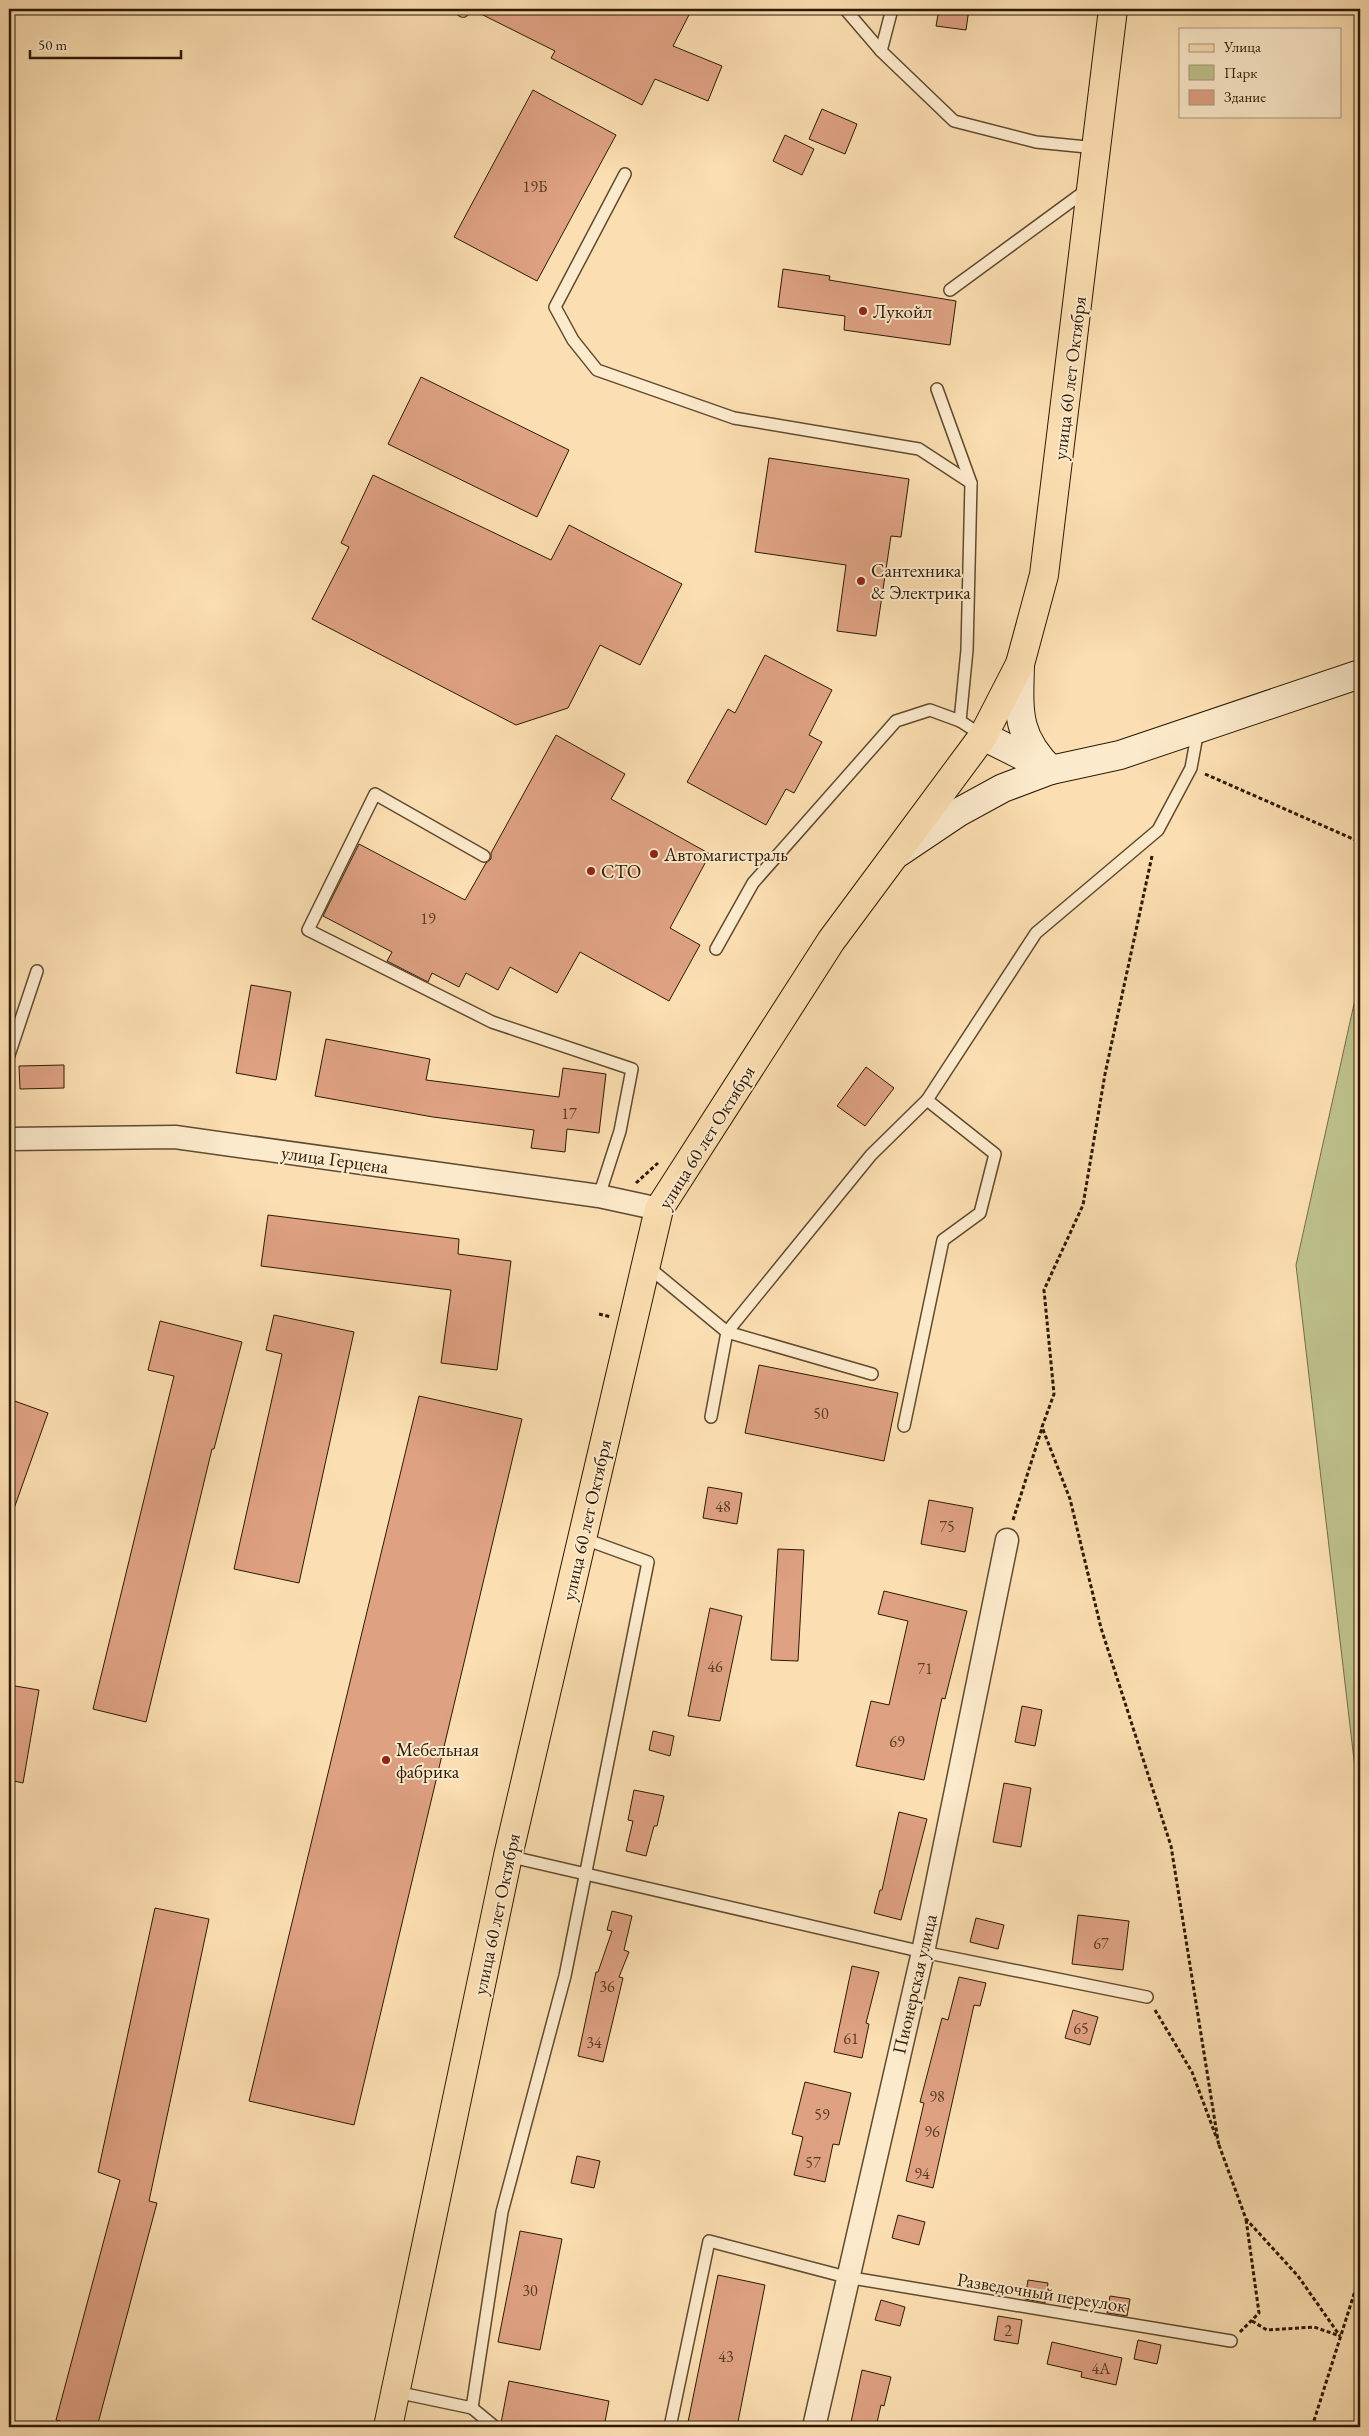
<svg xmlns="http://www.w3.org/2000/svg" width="1369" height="2436" font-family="'EB Garamond',serif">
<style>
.green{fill:#bec18c;stroke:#766d48}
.building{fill:#dea182;stroke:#2d1904}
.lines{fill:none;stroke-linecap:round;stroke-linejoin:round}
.lane-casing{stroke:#604a2f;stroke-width:14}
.street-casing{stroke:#604a2f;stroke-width:25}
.secondary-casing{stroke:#2d1904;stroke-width:30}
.primary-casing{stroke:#2d1904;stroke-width:30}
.path{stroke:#2d1904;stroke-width:3;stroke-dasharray:4 2.5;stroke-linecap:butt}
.lane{stroke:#fceacc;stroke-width:11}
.street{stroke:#fceacc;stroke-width:22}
.secondary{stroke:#fceacc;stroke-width:28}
.primary{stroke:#fbdeb1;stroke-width:28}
.poi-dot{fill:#8f2418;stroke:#fceacc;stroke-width:2}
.labels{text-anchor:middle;stroke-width:4;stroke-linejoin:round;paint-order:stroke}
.number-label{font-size:16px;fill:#593b24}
.poi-label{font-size:19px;fill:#2d1904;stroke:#fceacc;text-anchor:start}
.street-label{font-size:19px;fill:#2d1904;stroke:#fceacc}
</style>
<rect width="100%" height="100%" fill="#fbdeb1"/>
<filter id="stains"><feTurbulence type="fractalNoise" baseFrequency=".004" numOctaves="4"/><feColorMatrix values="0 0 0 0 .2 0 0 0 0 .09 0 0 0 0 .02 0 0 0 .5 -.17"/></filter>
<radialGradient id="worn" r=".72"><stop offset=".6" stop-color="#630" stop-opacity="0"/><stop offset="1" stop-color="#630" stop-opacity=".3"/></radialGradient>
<polygon class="green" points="1360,977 1360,1811 1296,1265"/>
<g class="building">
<polygon points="471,9 692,9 673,46 722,66 708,101 655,79 642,105 551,58 555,51"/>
<polygon points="939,9 969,9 966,30 936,26"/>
<polygon points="533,90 616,135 537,281 454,237"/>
<polygon points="822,109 857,124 845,154 809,139"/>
<polygon points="785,135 814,149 802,175 773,161"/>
<polygon points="783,269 830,276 829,280 956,301 950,345 844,330 845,316 778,307"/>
<polygon points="421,377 569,450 537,517 388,444"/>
<polygon points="769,458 909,479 901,537 891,536 876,636 837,631 846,565 755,552"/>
<polygon points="373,475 551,560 569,525 682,584 640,665 600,645 568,708 516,725 312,619 349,547 341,543"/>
<polygon points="765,655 832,690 809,735 822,742 794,793 786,789 766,825 687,782 728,709 735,713"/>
<polygon points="556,735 625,774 611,799 710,854 670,928 700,945 669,1001 580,952 557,993 510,967 498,990 466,973 459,987 432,973 428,982 387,961 392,952 323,916 359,844 465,900 486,863 491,859 491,853"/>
<polygon points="251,985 291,992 276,1080 236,1073"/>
<polygon points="326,1039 430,1059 426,1080 559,1097 563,1068 606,1074 599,1133 567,1129 565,1152 531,1148 534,1130 433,1117 315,1096"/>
<polygon points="64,1065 64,1088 20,1089 19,1066"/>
<polygon points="866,1067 894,1088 865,1126 837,1106"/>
<polygon points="268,1215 459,1239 458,1254 511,1261 497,1370 441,1363 451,1290 261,1266"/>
<polygon points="274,1315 354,1332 299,1583 234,1569 282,1354 266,1350"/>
<polygon points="160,1321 242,1342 214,1449 212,1449 146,1722 93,1709 174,1376 148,1370"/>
<polygon points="759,1365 898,1393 884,1461 745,1433"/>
<polygon points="419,1396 522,1419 354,2125 249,2101"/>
<polygon points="9,1399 48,1413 11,1517 9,1516"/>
<polygon points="708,1487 742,1493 737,1524 703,1518"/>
<polygon points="929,1500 973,1508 965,1552 921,1544"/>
<polygon points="778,1549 804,1550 798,1661 771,1660"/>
<polygon points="884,1591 967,1611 945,1699 942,1698 924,1780 856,1766 871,1701 889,1705 908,1621 878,1614"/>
<polygon points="710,1608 742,1616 720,1721 688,1716"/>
<polygon points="9,1685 39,1690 23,1783 9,1780"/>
<polygon points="1022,1706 1042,1710 1035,1746 1015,1742"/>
<polygon points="653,1731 674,1736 670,1756 649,1750"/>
<polygon points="1004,1783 1031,1788 1021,1847 993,1842"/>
<polygon points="634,1790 664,1796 657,1826 654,1826 646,1856 626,1851 633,1821 628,1820"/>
<polygon points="899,1812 927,1819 901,1920 874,1913 880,1890 882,1890"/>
<polygon points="155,1908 209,1919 149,2201 157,2203 97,2427 83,2427 56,2420 120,2180 98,2172"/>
<polygon points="612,1911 632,1916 624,1950 629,1952 619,1977 623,1978 603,2062 578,2056 596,1972 598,1972 612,1931 607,1930"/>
<polygon points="1078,1915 1129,1921 1123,1970 1072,1964"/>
<polygon points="976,1918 1004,1925 998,1949 970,1942"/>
<polygon points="852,1966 879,1972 866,2023 869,2024 862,2058 834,2052"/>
<polygon points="959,1977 986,1983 980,2006 974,2005 933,2188 906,2181 924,2103 920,2102 942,2018 948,2020"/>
<polygon points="1073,2010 1098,2017 1090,2045 1065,2038"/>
<polygon points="805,2082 851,2093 839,2145 833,2144 825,2182 794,2175 803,2137 792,2134"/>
<polygon points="577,2156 600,2161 594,2188 571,2183"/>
<polygon points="898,2215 925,2222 919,2245 892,2238"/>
<polygon points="520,2231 562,2239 540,2350 498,2342"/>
<polygon points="718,2275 765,2285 737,2427 687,2427"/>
<polygon points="1028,2280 1048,2283 1045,2303 1025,2299"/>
<polygon points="1110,2296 1130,2299 1127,2316 1107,2313"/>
<polygon points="881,2300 905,2307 900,2326 875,2320"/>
<polygon points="998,2316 1022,2320 1018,2344 994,2340"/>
<polygon points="1138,2340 1161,2345 1157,2364 1134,2359"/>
<polygon points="1052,2342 1122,2358 1116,2385 1081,2377 1082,2372 1047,2364"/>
<polygon points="862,2370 891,2377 884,2406 881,2405 876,2427 850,2427"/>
<polygon points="509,2381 609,2401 604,2427 520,2427 501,2423"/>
</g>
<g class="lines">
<g class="lane-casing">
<g id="lane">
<polyline points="845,9 881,51 954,121 1036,142 1097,148"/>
<polyline points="463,11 464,9"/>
<polyline points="881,51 892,9"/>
<polyline points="625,174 555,307 573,340 597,370 734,418 919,449 971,483"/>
<polyline points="950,290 1088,189"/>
<polyline points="937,389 971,483 967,650 960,721"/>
<polyline points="484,856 375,794 308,930 492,1022 632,1069 620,1131 599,1196"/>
<polyline points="716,949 753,883 896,721 930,710 960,721 983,736"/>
<polyline points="9,1055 37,971"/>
<polyline points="646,1265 727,1332 872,1374"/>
<polyline points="711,1417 727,1332 871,1155 927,1100 1036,933 1158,830 1191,768 1198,730"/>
<polyline points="904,1426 943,1240 980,1213 995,1154 927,1100"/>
<polyline points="508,1856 923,1952 1147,1997"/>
<polyline points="396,2392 472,2408 502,2212 565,1976 648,1562 582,1538"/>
<polyline points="472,2408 495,2427"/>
<polyline points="670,2427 709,2241 846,2277 1231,2341"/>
</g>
</g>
<g class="street-casing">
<g id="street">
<polyline points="9,1139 175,1137 599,1196 659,1209"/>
<polyline points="814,2427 923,1952 1007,1540"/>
</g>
</g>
<g class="secondary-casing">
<g id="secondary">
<polyline points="983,736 1051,770 1120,755 1360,674"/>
<path d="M898 853 959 812 1003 788 1051 770C1015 735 1019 710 1020 664"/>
</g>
</g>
<g class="primary-casing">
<polyline id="primary" points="388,2427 508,1856 659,1209 831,941 983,736 1020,664 1044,575 1113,9"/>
</g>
<g class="path">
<polyline points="1205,774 1360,842"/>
<polyline points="1152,856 1105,1074 1083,1205 1044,1290 1054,1394 1042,1427 1070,1499 1101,1628 1171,1846 1219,2147"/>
<polyline points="636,1183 658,1163"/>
<polyline points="599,1314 611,1317"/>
<polyline points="1013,1520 1042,1428"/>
<polyline points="1155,2010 1192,2072 1217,2139"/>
<polyline points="1219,2145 1246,2219 1298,2276 1340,2336"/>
<polyline points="1252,2321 1267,2330 1314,2327 1340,2336"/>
<polyline points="1240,2332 1259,2313 1246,2219"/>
<polyline points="1312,2427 1360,2275"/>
</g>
<use href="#lane" class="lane"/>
<use href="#street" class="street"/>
<use href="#secondary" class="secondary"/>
<use href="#primary" class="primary"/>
</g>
<g class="poi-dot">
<circle cx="863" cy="311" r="5"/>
<circle cx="861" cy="581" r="5"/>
<circle cx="654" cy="854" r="5"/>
<circle cx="591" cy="871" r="5"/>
<circle cx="386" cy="1760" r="5"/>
</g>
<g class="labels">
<g class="number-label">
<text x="535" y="192">19Б</text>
<text x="428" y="924">19</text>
<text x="569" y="1119">17</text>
<text x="821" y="1419">50</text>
<text x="723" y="1512">48</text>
<text x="947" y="1532">75</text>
<text x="715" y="1672">46</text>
<text x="925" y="1674">71</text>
<text x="897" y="1747">69</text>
<text x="1101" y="1949">67</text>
<text x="607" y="1992">36</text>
<text x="1081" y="2034">65</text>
<text x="851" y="2044">61</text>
<text x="594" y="2048">34</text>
<text x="937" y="2102">98</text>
<text x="822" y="2120">59</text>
<text x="932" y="2137">96</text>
<text x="813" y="2168">57</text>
<text x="922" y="2179">94</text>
<text x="530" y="2296">30</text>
<text x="1008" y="2336">2</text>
<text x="726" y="2362">43</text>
<text x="1101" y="2374">4А</text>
</g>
<g class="poi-label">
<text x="873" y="318">Лукойл</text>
<text x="871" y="577">Сантехника<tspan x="871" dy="22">&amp; Электрика</tspan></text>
<text x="664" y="861">Автомагистраль</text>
<text x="601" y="878">СТО</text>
<text x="396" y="1756">Мебельная<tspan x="396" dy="22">фабрика</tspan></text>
</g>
<g class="street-label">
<text transform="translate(1069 378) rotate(-83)" y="7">улица 60 лет Октября</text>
<text transform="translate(706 1137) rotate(-58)" y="7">улица 60 лет Октября</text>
<text transform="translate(335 1159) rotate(8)" y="7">улица Герцена</text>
<text transform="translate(586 1520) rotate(-77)" y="7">улица 60 лет Октября</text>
<text transform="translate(496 1914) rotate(-78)" y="7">улица 60 лет Октября</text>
<text transform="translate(914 1984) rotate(-77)" y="7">Пионерская улица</text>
<text transform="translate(1042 2292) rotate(9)" y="7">Разведочный переулок</text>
</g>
</g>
<rect width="1369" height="2436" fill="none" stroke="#fbdeb1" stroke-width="30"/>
<rect x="10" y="10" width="1349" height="2416" fill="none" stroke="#2d1904" stroke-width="2.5"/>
<rect x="15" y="15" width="1339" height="2406" fill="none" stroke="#2d1904"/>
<rect x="1179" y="28" width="162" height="90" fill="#fceacc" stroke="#a9967c"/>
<rect x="1189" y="44" width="25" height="8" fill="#fbdeb1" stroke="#a9967c"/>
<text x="1224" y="52" font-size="15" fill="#2d1904">Улица</text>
<rect x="1189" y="65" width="25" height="15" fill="#bec18c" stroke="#a9967c"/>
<text x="1224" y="78" font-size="15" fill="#2d1904">Парк</text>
<rect x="1189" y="90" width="25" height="15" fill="#dea182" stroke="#a9967c"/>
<text x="1224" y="102" font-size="15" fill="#2d1904">Здание</text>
<path d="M30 50v8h151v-8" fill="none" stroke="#2d1904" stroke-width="2.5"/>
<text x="38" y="50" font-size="15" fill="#2d1904" stroke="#fceacc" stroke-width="4" paint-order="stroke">50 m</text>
<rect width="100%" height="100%" filter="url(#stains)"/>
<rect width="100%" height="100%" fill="url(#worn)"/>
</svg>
